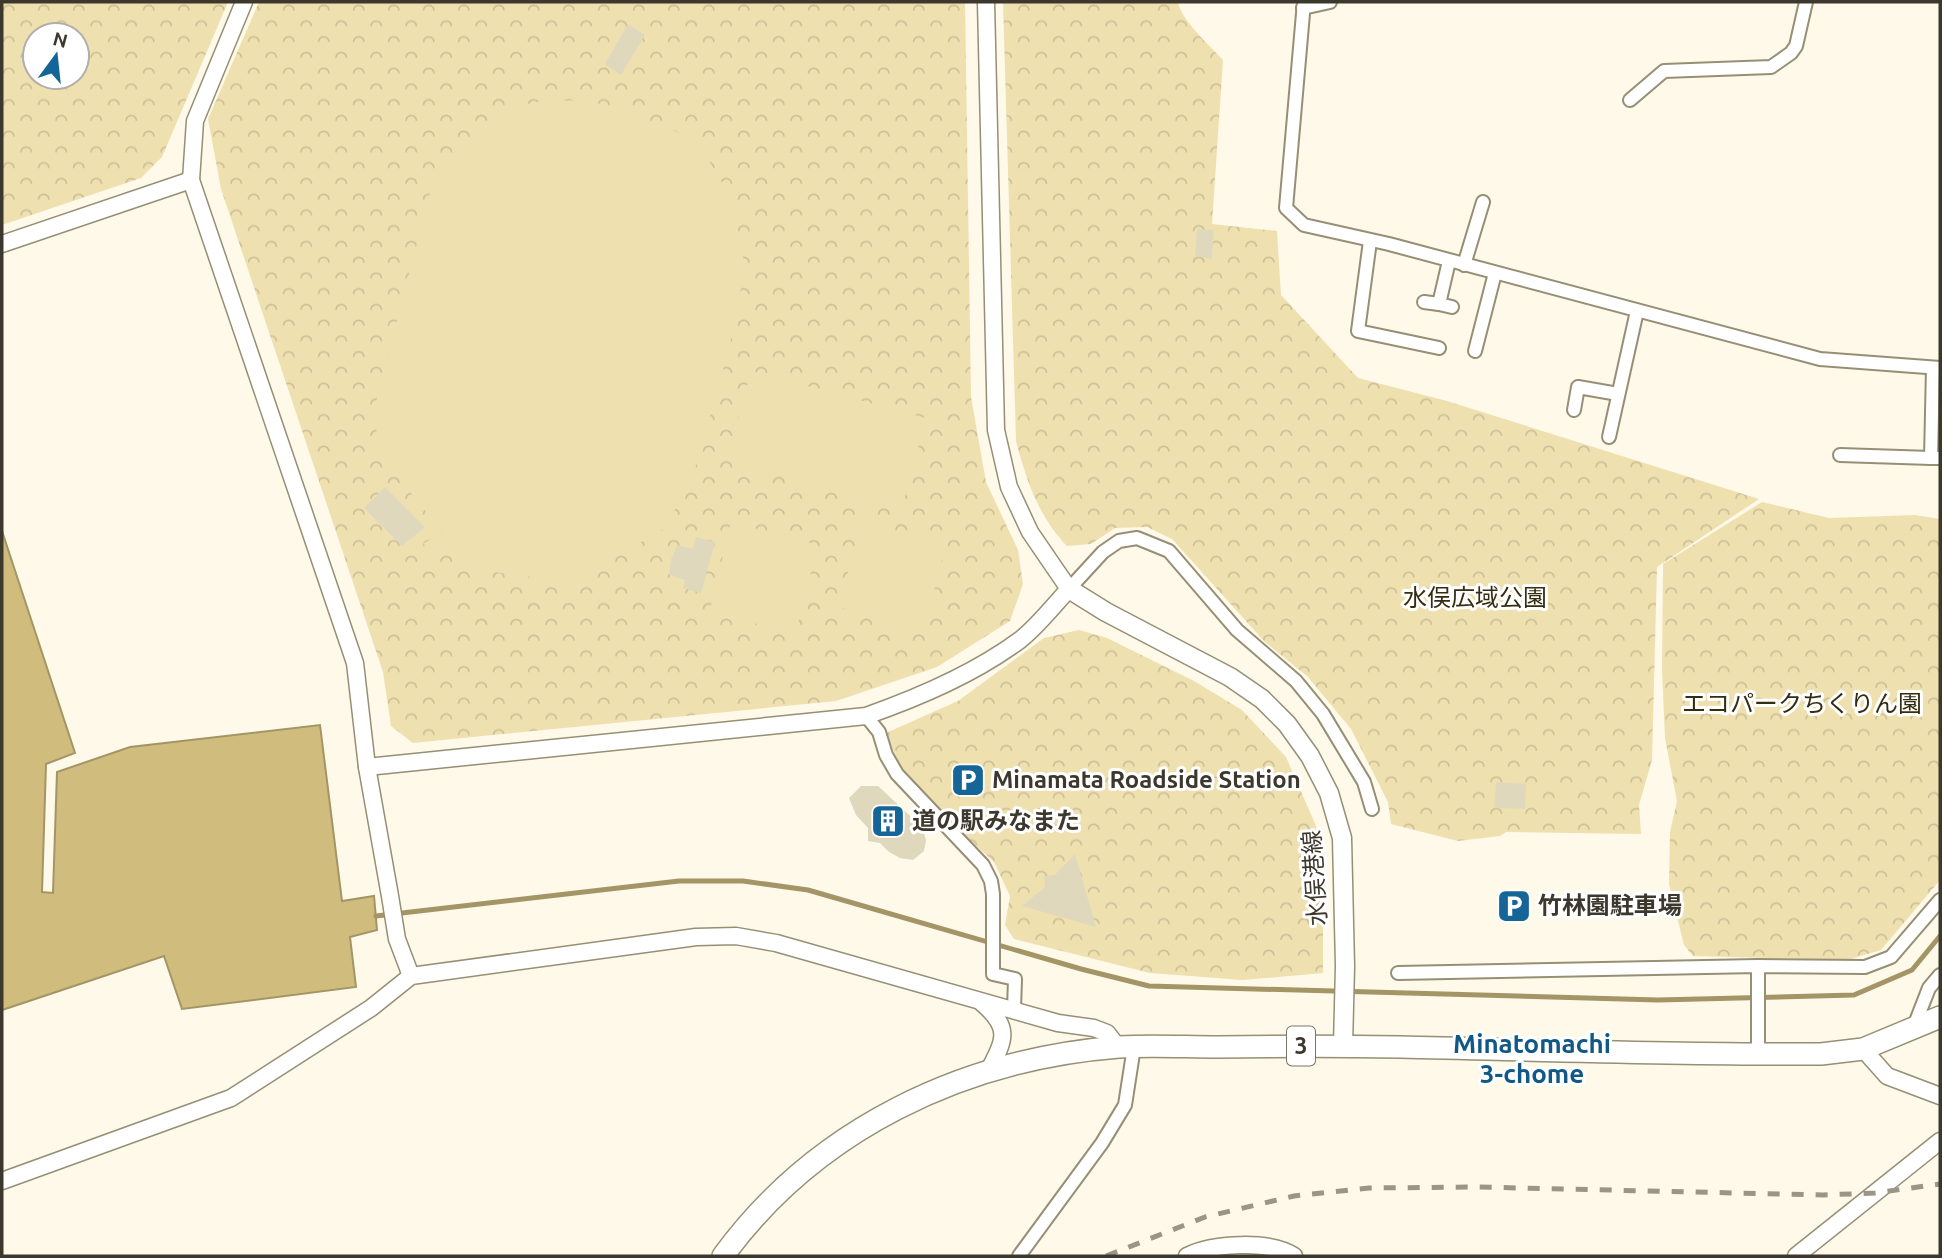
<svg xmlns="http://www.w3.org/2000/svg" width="1942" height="1258" font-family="Ubuntu,'Noto Sans JP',sans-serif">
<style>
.forest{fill:url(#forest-crowns);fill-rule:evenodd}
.garden{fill:#efe0b0}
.water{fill:#d0bd7e;stroke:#a49566;stroke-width:2}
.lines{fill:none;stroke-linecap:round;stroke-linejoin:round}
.stream{stroke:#a49566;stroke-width:5}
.building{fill:#e0d8bd}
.minor-casing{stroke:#968f75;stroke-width:16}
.tertiary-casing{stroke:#968f75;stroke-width:19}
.secondary-casing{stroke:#968f75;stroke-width:21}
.trunk-casing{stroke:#968f75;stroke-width:24}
.minor{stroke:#fff;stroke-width:12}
.tertiary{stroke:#fff;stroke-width:16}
.secondary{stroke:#fff;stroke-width:18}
.trunk{stroke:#fff;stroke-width:21}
.rail{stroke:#9a9587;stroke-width:5;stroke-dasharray:12 12;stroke-linecap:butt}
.labels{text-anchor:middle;stroke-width:6;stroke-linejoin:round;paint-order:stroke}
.shield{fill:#fff;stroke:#76746c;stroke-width:2}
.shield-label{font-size:23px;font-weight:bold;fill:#3c382d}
.park-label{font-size:24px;fill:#352d10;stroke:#fff}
.poi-label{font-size:24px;font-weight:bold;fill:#3c382d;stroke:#fff;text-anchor:start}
.street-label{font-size:24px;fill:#3c382d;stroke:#fff}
.neighbourhood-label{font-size:26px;font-weight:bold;fill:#105886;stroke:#fff}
</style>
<defs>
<pattern id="forest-crowns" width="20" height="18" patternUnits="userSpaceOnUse" patternTransform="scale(1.75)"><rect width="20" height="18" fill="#efe0b0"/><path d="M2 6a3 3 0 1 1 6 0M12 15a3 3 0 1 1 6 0" fill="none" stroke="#cec198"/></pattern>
</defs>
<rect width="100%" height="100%" fill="#fef9e8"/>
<g class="forest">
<path d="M2 2H228L162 157 141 178 2 225ZM35 35H77V77H35Z"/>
<polygon points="259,2 965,2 971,397 986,482 1018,550 1023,584 1010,621 937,667 836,701 413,743 391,726 383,672 221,189 208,119"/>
<path d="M1003 2H1178C1180 19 1211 47 1223 60L1212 224 1277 231 1281 295 1358 378 1447 401 1759 499 1657 567 1652 760 1639 805 1641 834 1506 832 1500 836 1458 841 1391 824 1388 802 1351 729 1308 677 1264 641 1172 539 1147 527 1115 528 1091 544 1067 546C1038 516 1026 479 1016 441Z"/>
<polygon points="1762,502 1829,518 1915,515 1940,519 1940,880 1881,950 1847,960 1693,956 1684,945 1669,884 1670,832 1677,801 1665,738 1662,670 1663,564"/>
<polygon points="1079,630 1107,638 1194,681 1242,710 1286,757 1316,826 1323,893 1323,973 1243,980 1150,973 1014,939 1005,925 1010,896 994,862 961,832 900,766 886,733 958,701 1044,638"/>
</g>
<g class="garden">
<polygon points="583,100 623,109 696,140 732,199 745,267 729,348 690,486 663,529 572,583 488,571 423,544 442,532 399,478 378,455 375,406 433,181 491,116 534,102"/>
<polygon points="751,371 926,418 901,511 727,460"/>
<polygon points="861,521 946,544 923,634 839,607"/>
<polygon points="731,522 818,545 795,635 710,610"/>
</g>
<polygon class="water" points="2,531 75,753 46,764 42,892 53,893 57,772 130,747 320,725 342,901 374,896 377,930 350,937 356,987 182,1009 164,956 2,1010"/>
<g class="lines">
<polyline class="stream" points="376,916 679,881 743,881 808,890 1081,969 1149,986 1658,1000 1854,995 1912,970 1940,936"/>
</g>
<g class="building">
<polygon points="628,24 645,35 621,75 605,64"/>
<polygon points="1197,229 1214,230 1212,259 1195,256"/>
<polygon points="385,487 425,527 402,546 364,508"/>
<polygon points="696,537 715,542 701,593 683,588 685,580 669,575 671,560 677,545 693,549"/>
<polygon points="1496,782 1526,784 1525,809 1494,808"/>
<polygon points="861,786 878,786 922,827 926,840 924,851 913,860 900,858 889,852 880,843 868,841 868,828 856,815 849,798"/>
<polygon points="1075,854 1096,927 1022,906 1045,887 1044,876 1055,875"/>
</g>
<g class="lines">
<g class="minor-casing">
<g id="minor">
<polyline points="1304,2 1286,208 1304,225 1389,244 1820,359 1940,368"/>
<polyline points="1303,8 1330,2"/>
<polyline points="1630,100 1664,71 1771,67 1791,53 1796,46 1806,2"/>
<polyline points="1370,241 1358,331 1439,348"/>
<polyline points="1449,261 1439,304 1452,307"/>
<polyline points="1464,265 1483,202"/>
<polyline points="1424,302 1439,304"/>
<polyline points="1475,351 1495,273"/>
<polyline points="1933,368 1931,458 1940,458"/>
<polyline points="1574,410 1578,387 1618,394"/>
<polyline points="1609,437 1637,311"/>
<polyline points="1840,455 1931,458"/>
<polyline points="1069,589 1103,552 1119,541 1137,538 1169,551 1237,630 1296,681 1323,714 1364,782 1372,809"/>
<polyline points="866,716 879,732 886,755 897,774 983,865 991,881 993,894 993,974 1015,979 1014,1009"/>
<polyline points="1398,973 1758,966 1865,967 1891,957 1940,900"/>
<polyline points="1913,1029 1929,988 1940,975"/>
<polyline points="1758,1054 1758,966"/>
<polyline points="1019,1256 1102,1143 1125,1105 1134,1047"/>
</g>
</g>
<g class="tertiary-casing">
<g id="tertiary">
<polyline points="244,2 195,121 191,180 355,663 367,767 390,896 397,939 411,976"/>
<polyline points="2,244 191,180"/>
<path d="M367 767 866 716C920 697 974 674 1020 640 1038 626 1054 605 1069 589L1030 532 1009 487 996 430 986 2"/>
<path d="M982 1003C1011 1028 1005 1039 989 1070"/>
<polyline points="1863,1049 1887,1076 1940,1096"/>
<polyline points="2,1181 231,1098 371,1008 411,976 696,937 736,936 776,943 1058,1023 1094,1028 1107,1033 1118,1047"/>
<path d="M1187 1256C1212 1243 1270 1240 1294 1256"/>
<polyline points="1796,1256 1940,1141"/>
</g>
</g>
<g class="secondary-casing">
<polyline id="secondary" points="1069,589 1106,612 1230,677 1262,699 1287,724 1310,756 1329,793 1342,838 1345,966 1343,1046"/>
</g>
<g class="trunk-casing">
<path id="trunk" d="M723 1256C816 1129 963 1059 1119 1047 1151 1045 1185 1047 1218 1047 1279 1046 1339 1046 1400 1047 1540 1050 1680 1055 1821 1054L1863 1049 1940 1017"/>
</g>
<use href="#minor" class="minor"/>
<use href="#tertiary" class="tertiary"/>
<use href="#secondary" class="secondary"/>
<use href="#trunk" class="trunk"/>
<polyline class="rail" points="1106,1256 1205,1217 1294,1196 1369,1188 1477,1187 1823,1195 1875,1193 1940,1184"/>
</g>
<defs>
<g id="parking-square" transform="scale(1.75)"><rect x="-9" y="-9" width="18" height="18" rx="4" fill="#166597" stroke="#fff"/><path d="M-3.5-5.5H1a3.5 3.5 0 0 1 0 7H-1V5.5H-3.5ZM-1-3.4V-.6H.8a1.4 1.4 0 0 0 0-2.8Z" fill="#fff"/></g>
<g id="building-square" transform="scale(1.75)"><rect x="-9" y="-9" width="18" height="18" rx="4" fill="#166597" stroke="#fff"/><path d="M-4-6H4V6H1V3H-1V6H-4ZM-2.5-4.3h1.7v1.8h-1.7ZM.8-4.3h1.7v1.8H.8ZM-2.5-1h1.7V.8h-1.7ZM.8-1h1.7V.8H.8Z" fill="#fff"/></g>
</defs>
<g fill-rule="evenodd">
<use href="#parking-square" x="968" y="780"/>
<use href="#building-square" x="888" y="821"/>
<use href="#parking-square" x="1514" y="906"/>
</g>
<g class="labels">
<rect class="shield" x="1287" y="1026.5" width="28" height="39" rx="5"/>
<g class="shield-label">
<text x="1301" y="1054">3</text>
</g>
<g class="park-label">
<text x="1475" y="606">水俣広域公園</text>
<text x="1802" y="712">エコパークちくりん園</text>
</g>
<g class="poi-label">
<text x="992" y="788">Minamata Roadside Station</text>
<text x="912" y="829">道の駅みなまた</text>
<text x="1538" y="914">竹林園駐車場</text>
</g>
<g class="street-label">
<text transform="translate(1315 878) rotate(-94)" y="8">水俣港線</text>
</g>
<g class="neighbourhood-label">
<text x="1532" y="1053">Minatomachi<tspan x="1532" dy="30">3-chome</tspan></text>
</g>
</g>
<rect width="1942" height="1258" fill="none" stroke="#3c382d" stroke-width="7"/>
<g transform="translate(56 56) rotate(15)"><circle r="33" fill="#ffffff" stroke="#b1afab" stroke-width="2"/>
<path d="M0-5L12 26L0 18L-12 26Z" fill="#166597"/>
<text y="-10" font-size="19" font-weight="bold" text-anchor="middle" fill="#3c382d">N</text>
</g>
</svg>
